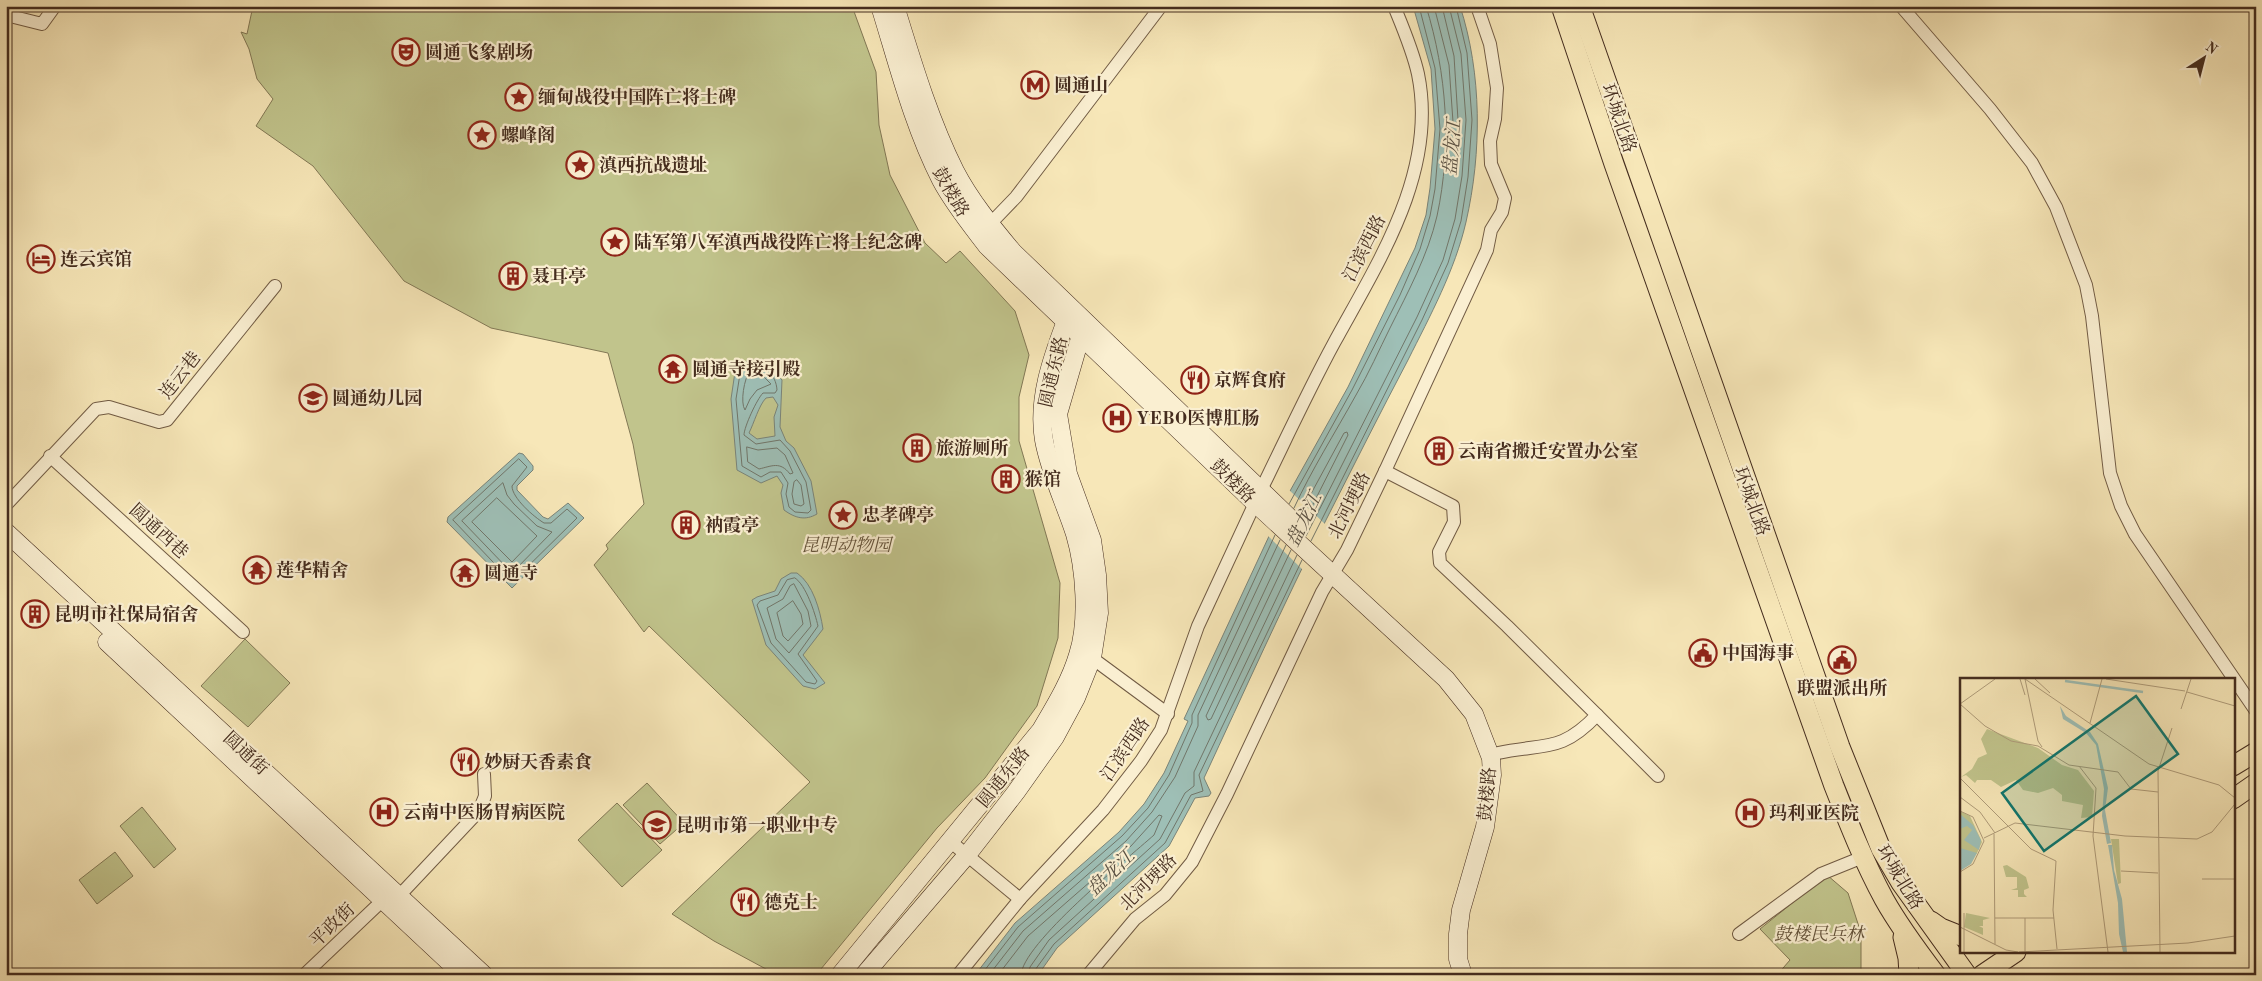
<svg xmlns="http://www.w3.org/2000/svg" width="2262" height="981" font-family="'Old Standard TT','Noto Serif SC',serif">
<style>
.green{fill:#c1c48c;stroke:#827855}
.water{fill:#9ebfb6;stroke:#7a8479;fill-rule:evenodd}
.pier{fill:#f7e7b8}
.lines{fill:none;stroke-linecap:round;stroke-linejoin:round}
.shore{stroke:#71766a;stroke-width:1}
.minor-casing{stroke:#715b44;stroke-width:14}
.secondary-casing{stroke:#442c1e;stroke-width:19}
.primary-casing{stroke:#442c1e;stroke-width:21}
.minor{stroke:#faefd1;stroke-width:12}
.secondary{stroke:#faefd1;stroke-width:18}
.primary{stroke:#f7e7b8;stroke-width:19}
.labels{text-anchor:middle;stroke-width:4.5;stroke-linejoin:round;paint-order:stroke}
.poi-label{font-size:18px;font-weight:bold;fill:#442c1e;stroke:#faefd1;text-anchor:start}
.street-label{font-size:18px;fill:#442c1e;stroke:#faefd1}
.park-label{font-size:18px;font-style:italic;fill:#63523a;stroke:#faefd1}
.water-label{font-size:19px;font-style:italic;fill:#5a5144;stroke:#faefd1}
.inset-river{fill:none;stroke:#9ebfb6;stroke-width:2.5}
.inset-road{fill:none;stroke:#af9c7a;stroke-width:1}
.view{fill:#0f766e;fill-opacity:0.15;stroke:#0f766e;stroke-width:2.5}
.inset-edge{fill:none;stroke:#442c1e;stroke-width:2.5}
</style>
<rect width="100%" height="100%" fill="#f7e7b8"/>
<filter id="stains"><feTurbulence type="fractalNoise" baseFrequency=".004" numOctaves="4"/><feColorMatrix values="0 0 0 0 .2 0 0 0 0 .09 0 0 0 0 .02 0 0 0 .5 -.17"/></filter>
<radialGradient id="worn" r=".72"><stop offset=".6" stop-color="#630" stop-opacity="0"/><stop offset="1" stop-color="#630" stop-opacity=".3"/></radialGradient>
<g class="green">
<polygon points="253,6 852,6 876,72 879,125 890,175 925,243 946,263 960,251 1015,311 1029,355 1019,397 1019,441 1060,583 1058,638 1037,706 985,778 937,828 816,975 777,975 714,941 672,914 810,782 649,626 644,632 594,565 608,549 606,545 644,504 633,444 608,353 491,328 404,281 313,166 256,126 273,99 257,79 249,49 241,32 247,34"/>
<polygon points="245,639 290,683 248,727 201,686"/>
<polygon points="647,783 684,823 660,844 623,805"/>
<polygon points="617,803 662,850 622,887 578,840"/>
<polygon points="142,807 176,849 154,868 120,826"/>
<polygon points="115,852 133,876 97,904 79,880"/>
<polygon points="1827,875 1848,893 1861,933 1861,975 1777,975 1790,960 1760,929"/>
</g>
<g class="water">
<path d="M1413 6H1460C1482 74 1482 152 1466 222 1455 270 1430 316 1408 360 1380 413 1353 467 1326 520 1283 605 1244 692 1204 778L1211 793 1209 796 1195 798 1169 846 1057 948 1038 975H975L1015 923 1119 832 1144 804 1164 773 1188 721 1184 719 1290 491 1348 387 1415 248 1426 215 1430 188 1435 129 1431 69Z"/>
<path d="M748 360H763L782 380 780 427 786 441 794 448 811 481 817 514C805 521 795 518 784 510L781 493 783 485 777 476 761 483 737 470 731 399 735 372ZM773 397 778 405 774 417 775 436 757 439 749 433C754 423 759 405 766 398Z"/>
<polygon points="519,453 523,454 533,466 533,470 517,486 517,490 543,517 548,519 568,503 584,518 512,588 447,522 448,517"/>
<path d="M791 573H797C813 584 820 610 823 629L803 655 825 683 815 689 803 686 766 645 752 600 757 597 775 591 781 579Z"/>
</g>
<polygon class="pier" points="1288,489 1326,525 1304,571 1267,535"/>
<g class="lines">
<g class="shore">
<polyline points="1434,6 1449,65 1453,122 1456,124 1458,120 1454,56 1442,6"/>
<path d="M748 365C764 364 776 374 777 390L775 393H763C757 399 744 427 744 435L756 444 780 440 790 451 806 482 811 510 808 513 795 512 789 507 786 494 788 483 781 472H770L761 477 742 466 736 399 740 374Z"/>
<path d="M750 371 759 372 771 384 757 390 750 399 745 410C740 403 744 378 750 371Z"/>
<path d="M747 447 758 450 777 448 785 455 793 473 790 474C780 461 772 466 759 469L748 462Z"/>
<path d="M519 459 527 467 512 486C512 498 534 517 544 523H551L567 509 577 518 512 582 453 520Z"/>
<polygon points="797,480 801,485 804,504 801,506 794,504 792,494 794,482"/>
<polygon points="503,483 507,495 514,504 537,526 552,532 512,573 462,521"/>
<polygon points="497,498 537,536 512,562 472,522"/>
<polyline points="1289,504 1352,390 1400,295 1420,249 1430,216 1435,189 1440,129 1435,68 1419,6"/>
<path d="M1294 508C1312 469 1335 433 1356 395 1369 373 1379 350 1390 328 1408 292 1428 255 1437 216 1452 146 1447 74 1426 6"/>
<polyline points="1300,514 1344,433 1347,432 1348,435 1305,520"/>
<polyline points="1306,536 1417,317 1443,260 1455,219 1462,176 1466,120 1461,54 1449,6"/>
<polyline points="1311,541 1422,320 1448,263 1461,221 1468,177 1472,120 1467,53 1456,6"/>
<polyline points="1286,545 1206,716 1208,720 1211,719 1291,550"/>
<path d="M795 578C806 585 815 613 818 626L798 654 817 681 815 684 806 682 771 643 757 605 760 601 778 595 787 580Z"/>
<polygon points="794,584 808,611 811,626 789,653 776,639 767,608 783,599 790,586"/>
<polygon points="793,601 801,614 803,624 788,641 783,636 777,613"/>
<polyline points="981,975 1018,927 1122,836 1148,808 1169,775 1192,723 1192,715 1275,535"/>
<polyline points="989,975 1023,931 1126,841 1152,812 1175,777 1198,726 1198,715 1280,540"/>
<path d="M998 975 1028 936 1131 846 1159 815 1162 816 1154 835C1127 859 1022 944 1021 975"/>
<polyline points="1028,975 1030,967 1049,940 1160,839 1185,793 1194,786 1194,772 1297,555"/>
<polyline points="1034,975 1035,970 1054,944 1165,843 1191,795 1203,791 1199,775 1302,560"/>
</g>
<g class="minor-casing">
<g id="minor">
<polyline points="1901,6 1990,109 2032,163 2056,207 2086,285 2092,316 2110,473 2121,506 2135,534 2256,711"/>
<polyline points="6,15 42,24 55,6"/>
<polyline points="990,224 1016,197 1161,6"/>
<polyline points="50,456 243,632"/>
<path d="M1385 471 1453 506 1454 522 1439 552 1440 563 1507 626 1597 715C1561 753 1545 743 1498 753"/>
<path d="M1261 490C1285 441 1308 391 1334 343 1378 262 1438 172 1418 74 1413 51 1403 28 1394 6"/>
<polyline points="6,505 96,409 109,407 159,422 167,420 275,286"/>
<polyline points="1092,658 1168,714"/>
<polyline points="1597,715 1658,776"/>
<polyline points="951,842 1020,899"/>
<polyline points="399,896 479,811 485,796 484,774"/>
<polyline points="1739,934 1821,874 1863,857"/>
<polyline points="304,975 383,900"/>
<polyline points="958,975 1020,899 1103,810 1141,761 1161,730 1198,626 1255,503"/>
<polyline points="1088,975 1135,919 1165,895 1192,862 1227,794 1322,592 1347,550 1385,471 1487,250 1491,230 1502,212 1505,198 1491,164 1490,141 1495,119 1497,88 1490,44 1477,6"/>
</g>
</g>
<g class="secondary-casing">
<g id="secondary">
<path d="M880 6C898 64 913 125 941 180 953 203 971 225 987 246L1255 503 1446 679 1474 714 1491 758 1492 775 1485 827 1461 910 1458 934V959L1463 975"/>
<path d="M895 6C912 61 929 119 955 171 970 200 992 227 1013 252L1297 525"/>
<polyline points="6,532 484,975"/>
<polyline points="107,642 463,975"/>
<path d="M840 975 1041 730C1055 706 1070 682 1078 655 1089 621 1085 568 1075 534 1065 503 1050 473 1044 440 1037 400 1052 358 1066 321L1076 317"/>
<polyline points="864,975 967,855 1016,792 1055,737 1076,698 1092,658 1099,613 1097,575 1092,540 1068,474 1058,414 1081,335 1080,326"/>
</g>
</g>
<g class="primary-casing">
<g id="primary">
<path d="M1561 6 1614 164 1834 786C1849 824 1864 862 1884 899 1899 926 1917 950 1936 975"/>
<polyline points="1580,6 1840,747 1881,849 1901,883 1967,975"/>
<polyline points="2233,766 2256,752"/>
<polyline points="2233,799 2256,783"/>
<polyline points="1931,921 1941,928 1961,936"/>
<polyline points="1903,937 1908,958 1909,975"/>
<polyline points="1982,975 2016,952"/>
</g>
</g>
<use href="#minor" class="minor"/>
<use href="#secondary" class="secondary"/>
<use href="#primary" class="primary"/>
</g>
<defs>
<g id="theatre-ring" transform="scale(1.4375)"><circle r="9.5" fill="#faefd1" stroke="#8f2418" stroke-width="1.5"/><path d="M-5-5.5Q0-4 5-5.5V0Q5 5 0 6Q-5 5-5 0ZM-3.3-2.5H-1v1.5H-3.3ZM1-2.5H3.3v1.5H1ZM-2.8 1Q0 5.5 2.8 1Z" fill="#8f2418"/></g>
<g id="metro-ring" transform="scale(1.4375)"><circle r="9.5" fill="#faefd1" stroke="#8f2418" stroke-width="1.5"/><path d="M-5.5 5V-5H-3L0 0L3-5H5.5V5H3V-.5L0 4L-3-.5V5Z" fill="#8f2418"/></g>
<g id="sight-ring" transform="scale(1.4375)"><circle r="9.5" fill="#faefd1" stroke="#8f2418" stroke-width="1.5"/><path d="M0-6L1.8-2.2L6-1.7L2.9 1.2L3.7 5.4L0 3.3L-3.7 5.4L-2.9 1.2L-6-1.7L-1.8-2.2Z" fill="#8f2418"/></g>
<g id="hotel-ring" transform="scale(1.4375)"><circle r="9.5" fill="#faefd1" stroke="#8f2418" stroke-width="1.5"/><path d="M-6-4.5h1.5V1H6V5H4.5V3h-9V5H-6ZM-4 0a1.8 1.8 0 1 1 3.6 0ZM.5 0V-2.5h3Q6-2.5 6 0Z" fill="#8f2418"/></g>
<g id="building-ring" transform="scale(1.4375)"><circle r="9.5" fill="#faefd1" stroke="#8f2418" stroke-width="1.5"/><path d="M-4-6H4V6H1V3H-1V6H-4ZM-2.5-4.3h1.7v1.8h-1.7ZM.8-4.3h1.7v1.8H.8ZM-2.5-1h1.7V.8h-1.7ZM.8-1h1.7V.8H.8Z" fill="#8f2418"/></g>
<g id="temple-ring" transform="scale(1.4375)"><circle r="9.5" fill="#faefd1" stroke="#8f2418" stroke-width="1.5"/><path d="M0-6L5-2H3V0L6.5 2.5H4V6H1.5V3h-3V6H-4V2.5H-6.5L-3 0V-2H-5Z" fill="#8f2418"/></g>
<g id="restaurant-ring" transform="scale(1.4375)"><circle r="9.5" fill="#faefd1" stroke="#8f2418" stroke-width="1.5"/><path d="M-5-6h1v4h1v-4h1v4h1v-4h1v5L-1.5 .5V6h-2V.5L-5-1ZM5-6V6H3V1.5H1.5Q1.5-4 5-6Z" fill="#8f2418"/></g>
<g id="school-ring" transform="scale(1.4375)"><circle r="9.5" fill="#faefd1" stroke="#8f2418" stroke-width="1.5"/><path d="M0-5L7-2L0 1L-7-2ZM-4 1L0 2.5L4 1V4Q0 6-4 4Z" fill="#8f2418"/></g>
<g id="hospital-ring" transform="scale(1.4375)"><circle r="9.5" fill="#faefd1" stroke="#8f2418" stroke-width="1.5"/><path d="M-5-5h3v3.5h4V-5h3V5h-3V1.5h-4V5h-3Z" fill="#8f2418"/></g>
<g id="civic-ring" transform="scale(1.4375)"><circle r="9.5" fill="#faefd1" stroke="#8f2418" stroke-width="1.5"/><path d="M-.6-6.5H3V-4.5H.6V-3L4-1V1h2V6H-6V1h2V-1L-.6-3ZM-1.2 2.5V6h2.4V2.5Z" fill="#8f2418"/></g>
</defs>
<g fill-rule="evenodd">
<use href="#theatre-ring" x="406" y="52"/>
<use href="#metro-ring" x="1035" y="85"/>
<use href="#sight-ring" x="519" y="97"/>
<use href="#sight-ring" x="482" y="135"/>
<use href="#sight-ring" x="580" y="165"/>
<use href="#sight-ring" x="615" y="242"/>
<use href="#hotel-ring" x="41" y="259"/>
<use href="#building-ring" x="513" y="276"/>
<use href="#temple-ring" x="673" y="369"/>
<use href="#restaurant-ring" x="1195" y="380"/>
<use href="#school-ring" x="313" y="398"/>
<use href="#hospital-ring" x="1117" y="418"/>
<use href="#building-ring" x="917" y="448"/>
<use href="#building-ring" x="1439" y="451"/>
<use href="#building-ring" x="1006" y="479"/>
<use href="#sight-ring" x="843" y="515"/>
<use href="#building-ring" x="686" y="525"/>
<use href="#temple-ring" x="257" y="570"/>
<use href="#temple-ring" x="465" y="573"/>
<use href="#building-ring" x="35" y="614"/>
<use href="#civic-ring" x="1703" y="653"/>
<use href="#civic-ring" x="1842" y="660"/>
<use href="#restaurant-ring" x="465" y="762"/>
<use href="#hospital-ring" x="384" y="812"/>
<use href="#hospital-ring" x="1750" y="813"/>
<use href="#school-ring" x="657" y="825"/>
<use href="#restaurant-ring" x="745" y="902"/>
</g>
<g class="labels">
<g class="poi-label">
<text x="425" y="58">圆通飞象剧场</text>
<text x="1054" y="91">圆通山</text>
<text x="538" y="103">缅甸战役中国阵亡将士碑</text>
<text x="501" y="141">螺峰阁</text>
<text x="599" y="171">滇西抗战遗址</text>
<text x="634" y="248">陆军第八军滇西战役阵亡将士纪念碑</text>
<text x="60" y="265">连云宾馆</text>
<text x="532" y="282">聂耳亭</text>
<text x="692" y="375">圆通寺接引殿</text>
<text x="1214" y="386">京辉食府</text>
<text x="332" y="404">圆通幼儿园</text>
<text x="1136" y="424">YEBO医博肛肠</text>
<text x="936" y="454">旅游厕所</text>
<text x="1458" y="457">云南省搬迁安置办公室</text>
<text x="1025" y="485">猴馆</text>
<text x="862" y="521">忠孝碑亭</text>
<text x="705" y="531">衲霞亭</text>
<text x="276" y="576">莲华精舍</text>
<text x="484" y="579">圆通寺</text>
<text x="54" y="620">昆明市社保局宿舍</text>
<text x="1722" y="659">中国海事</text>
<text x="1842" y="694" text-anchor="middle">联盟派出所</text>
<text x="484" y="768">妙厨天香素食</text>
<text x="403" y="818">云南中医肠胃病医院</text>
<text x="1769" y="819">玛利亚医院</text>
<text x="676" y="831">昆明市第一职业中专</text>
<text x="764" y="908">德克士</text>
</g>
<g class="street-label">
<text transform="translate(1619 118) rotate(71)" y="6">环城北路</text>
<text transform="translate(951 192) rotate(60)" y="6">鼓楼路</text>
<text transform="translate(1364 248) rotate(-63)" y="6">江滨西路</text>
<text transform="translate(1053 372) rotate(-77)" y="6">圆通东路</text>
<text transform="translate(180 375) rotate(-52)" y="6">连云巷</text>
<text transform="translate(1233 481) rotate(44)" y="6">鼓楼路</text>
<text transform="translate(1752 501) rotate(70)" y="6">环城北路</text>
<text transform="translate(1349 505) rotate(-64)" y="6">北河埂路</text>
<text transform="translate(159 531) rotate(42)" y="6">圆通西巷</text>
<text transform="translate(1125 749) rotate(-56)" y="6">江滨西路</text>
<text transform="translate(246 753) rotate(43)" y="6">圆通街</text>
<text transform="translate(1003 777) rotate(-51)" y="6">圆通东路</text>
<text transform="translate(1487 794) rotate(-85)" y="6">鼓楼路</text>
<text transform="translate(1900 877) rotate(59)" y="6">环城北路</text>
<text transform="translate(1148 882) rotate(-45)" y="6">北河埂路</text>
<text transform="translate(332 925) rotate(-44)" y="6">平政街</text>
</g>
<g class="park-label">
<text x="846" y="551">昆明动物园</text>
<text x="1819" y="940">鼓楼民兵林</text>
</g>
<g class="water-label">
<text transform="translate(1451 147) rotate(-85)" y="7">盘龙江</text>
<text transform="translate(1303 519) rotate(-64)" y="7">盘龙江</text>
<text transform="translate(1110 872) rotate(-44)" y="7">盘龙江</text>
</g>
</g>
<g transform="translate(1960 678)">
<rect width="275" height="275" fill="#f7e7b8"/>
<path d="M27 51 78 70 102 87 118 92 134 113 132 139 121 140 123 127 102 123V117L93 110 78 115 63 112 56 102 41 109 31 102H17L15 105 6 97 1 99 12 91 18 80 27 76 21 61ZM0 133 10 138 22 164 17 175 0 193ZM151 161H159L161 205 158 206ZM47 187 66 199 69 210 64 212V216L67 219H58V212H51L57 210V199H46L43 188ZM6 235 30 240 23 242V248H19L23 250V257L4 249Z" fill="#c1c48c"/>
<path d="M100 28 106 38 130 54 138 66 148 110 145 132 151 165 147 166 142 138 144 111 136 67 126 55 103 41ZM0 136 13 147 21 162 19 172 4 162 12 152 7 148 0 151ZM148 167H152L154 192 162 221 167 274H163L159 256 158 225ZM0 170 17 175 11 186 0 193Z" fill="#9ebfb6"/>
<path class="inset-river" d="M105 3 183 14"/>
<path class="inset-road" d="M35 1 0 26 25 48 51 63 78 68 109 87 158 94 171 111 198 114M60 1 65 17M65 1 189 86 259 107 275 120M65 1 78 63 82 69M75 1 90 15M146 1 225 13M227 14 275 28M221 31 231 1M130 45 142 1M119 88 136 110 133 158 148 274M0 100 71 171 96 183 93 232 97 271M0 119 20 134 35 155M0 133 13 139 24 163 13 186 0 194M34 156 35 266M24 160 55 145 165 158 237 161 252 154 275 126M161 193 198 195M242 201H275M4 235V274M35 240H94M65 240V274M0 249 46 272 58 274M59 274 228 265 275 258M200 274 198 93 212 50"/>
<path class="view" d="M176 18 218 76 84 173 42 115Z"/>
<rect width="275" height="275" class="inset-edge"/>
</g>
<rect width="2262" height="981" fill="none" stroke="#f7e7b8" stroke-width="25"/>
<rect x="8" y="8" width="2247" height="966" fill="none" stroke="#442c1e" stroke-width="2.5"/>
<rect x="12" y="12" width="2237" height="956" fill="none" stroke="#442c1e"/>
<g transform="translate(2204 58) rotate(36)" stroke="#faefd1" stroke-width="4" paint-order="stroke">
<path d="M0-4L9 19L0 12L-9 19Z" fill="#442c1e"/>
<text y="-8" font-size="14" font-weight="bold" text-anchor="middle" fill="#442c1e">N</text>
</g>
<rect width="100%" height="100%" filter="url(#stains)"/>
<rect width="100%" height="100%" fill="url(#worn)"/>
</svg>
